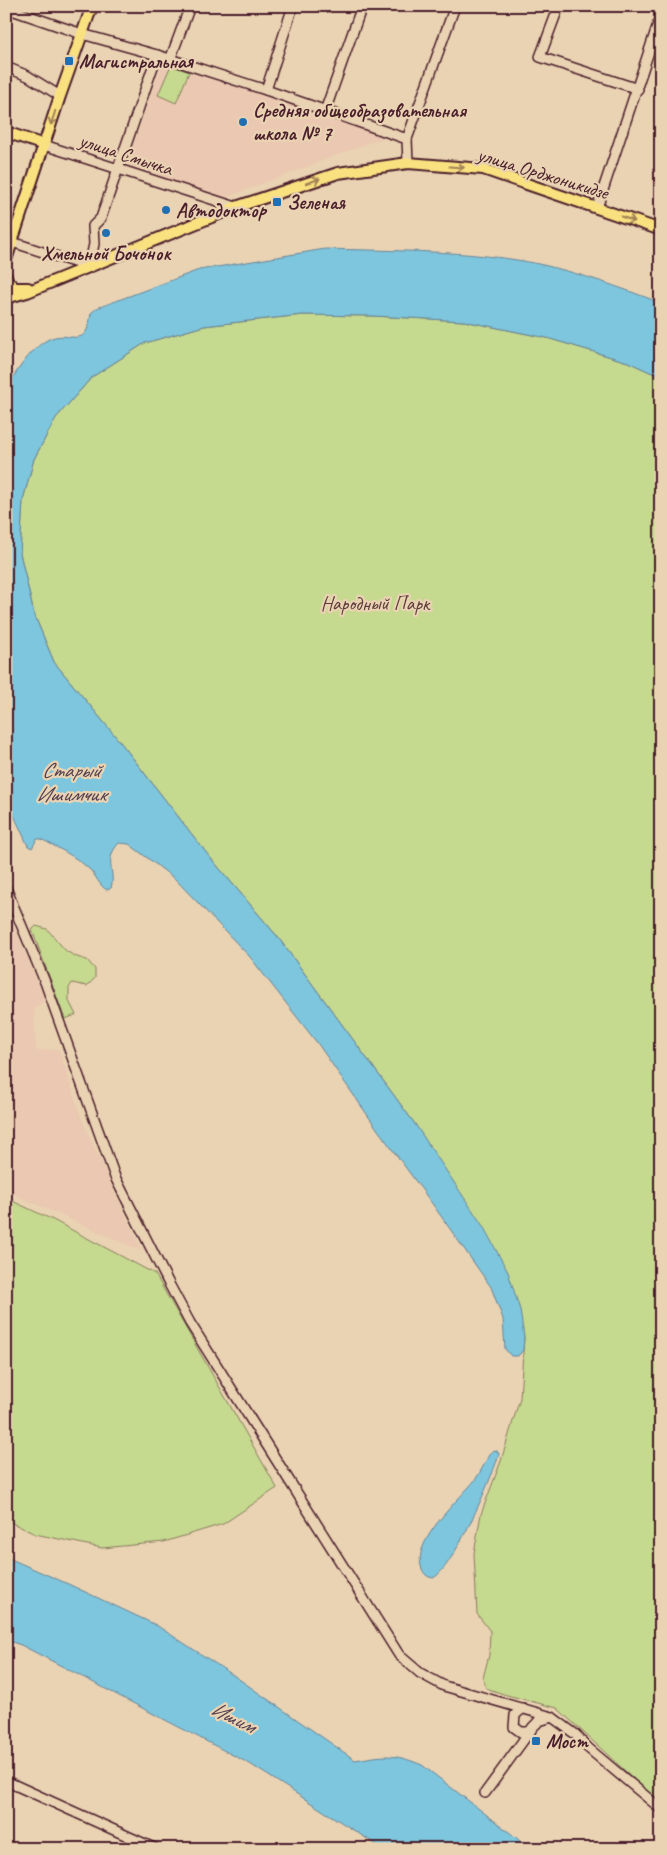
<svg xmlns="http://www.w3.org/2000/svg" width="667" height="1855" font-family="Caveat,sans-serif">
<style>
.built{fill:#eac8b1}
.green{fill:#c5d98f;stroke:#887c5d}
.water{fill:#7dc6dd;stroke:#698396}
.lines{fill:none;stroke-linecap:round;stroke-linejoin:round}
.minor-casing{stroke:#4a1f2b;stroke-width:12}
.major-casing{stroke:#4a1f2b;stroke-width:14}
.minor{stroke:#ead3b3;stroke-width:9}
.major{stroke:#fae180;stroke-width:10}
.oneway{stroke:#a28056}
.poi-dot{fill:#1f6fb2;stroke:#ead3b3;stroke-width:2}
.labels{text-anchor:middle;stroke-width:4.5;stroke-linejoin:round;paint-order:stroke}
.poi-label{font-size:20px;font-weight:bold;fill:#4a1f2b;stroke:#ead3b3;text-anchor:start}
.street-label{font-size:20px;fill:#4a1f2b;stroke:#ead3b3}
.park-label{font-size:20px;fill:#5c3b3a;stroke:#ead3b3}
.water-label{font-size:21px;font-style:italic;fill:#54404f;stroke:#ead3b3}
</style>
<rect width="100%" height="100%" fill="#ead3b3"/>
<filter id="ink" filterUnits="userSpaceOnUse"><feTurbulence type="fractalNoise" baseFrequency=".02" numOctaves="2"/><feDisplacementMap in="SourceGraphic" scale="10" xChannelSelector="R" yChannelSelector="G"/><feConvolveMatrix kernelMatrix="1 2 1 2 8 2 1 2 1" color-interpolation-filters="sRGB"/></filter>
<g filter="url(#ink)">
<g class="built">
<polygon points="163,61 168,62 387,136 225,198 126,166"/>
<polygon points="6,907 45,1000 34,1008 36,1051 59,1049 82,1120 142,1251 6,1191"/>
</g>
<g class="green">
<polygon points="171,65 189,72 176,103 158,95"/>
<polygon points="302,315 373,316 464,321 547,338 628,362 661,377 661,1804 557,1708 503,1694 486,1688 483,1678 489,1655 490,1631 477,1614 474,1553 481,1514 501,1461 520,1398 524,1337 415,1124 277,936 208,855 121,743 54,662 34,614 20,553 23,500 34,459 56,418 92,377 145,343 204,326"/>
<polygon points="36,926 47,929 66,951 77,957 87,960 95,969 95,978 87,986 72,983 69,988 69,1001 76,1015 65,1019 32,930"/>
<polygon points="6,1198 53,1220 155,1274 277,1488 223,1524 164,1542 102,1548 35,1534 6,1520"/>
</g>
<g class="water">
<path d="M325 249C393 251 467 250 534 263 577 272 619 287 661 303V377L628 362 547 338 464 321 373 316 302 315 204 326 145 343 92 377 56 418 34 459 23 500 20 553 34 614 54 662 121 743 208 855 277 936 415 1124 483 1226 508 1272 520 1310 524 1337 523 1350 518 1356H511L505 1349 503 1319 491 1287 431 1202 378 1130 318 1044 250 957 175 879 129 844 119 843C103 860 116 871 111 888L107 890C99 886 96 875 89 869 75 856 58 848 41 839H37L32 848 28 846 12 811 6 792V389C15 373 32 347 49 339 71 329 86 353 91 313L97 308 199 270Z"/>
<path d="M494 1450 497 1451 499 1454C492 1478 453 1569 433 1578 427 1577 424 1574 422 1569 410 1542 460 1499 475 1480 481 1472 485 1462 490 1453Z"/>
<path d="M6 1557 66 1583 156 1625 233 1675 355 1760C385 1755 393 1753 422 1765L531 1849H383L250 1764 21 1645 6 1640Z"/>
</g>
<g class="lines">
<g class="minor-casing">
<g id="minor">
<polyline points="559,6 540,57 638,89"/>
<polyline points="6,8 82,34 157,55 266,90 407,139 408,163"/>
<polyline points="170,60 190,6"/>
<polyline points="6,67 28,76 60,96"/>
<polyline points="266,90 293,6"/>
<polyline points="325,111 362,6"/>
<polyline points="407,139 455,6"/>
<polyline points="44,145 236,207"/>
<polyline points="597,208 661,15"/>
<polyline points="12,242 89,267 94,244 93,226 101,218 157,55"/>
<polyline points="6,888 45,982 115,1177 168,1282 190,1323 399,1655 420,1673 444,1686 552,1717 575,1734 588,1748 661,1809"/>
<polyline points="523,1708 515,1715 514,1727 521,1732 530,1732"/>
<polyline points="6,1781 156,1849"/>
<polyline points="485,1793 533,1727 539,1721 552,1717"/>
</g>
</g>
<g class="major-casing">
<g id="major">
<polyline points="6,132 44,145"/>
<polyline points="6,260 60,96 92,6"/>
<polyline points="6,276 8,282 15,288 28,288"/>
<polyline points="6,298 27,292 236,207 338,173 408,163 483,169 661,230"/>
</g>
</g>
<use href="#minor" class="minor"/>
<use href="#major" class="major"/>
</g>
<defs><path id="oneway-shaft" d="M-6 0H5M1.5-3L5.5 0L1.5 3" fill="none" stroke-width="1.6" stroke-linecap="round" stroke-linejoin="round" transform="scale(1.25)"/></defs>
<g class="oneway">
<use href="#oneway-shaft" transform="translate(53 118) rotate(108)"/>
<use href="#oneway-shaft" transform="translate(457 167) rotate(4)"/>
<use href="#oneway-shaft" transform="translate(313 181) rotate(-19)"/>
<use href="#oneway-shaft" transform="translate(628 219) rotate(19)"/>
</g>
</g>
<g class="poi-dot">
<rect x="64" y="56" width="10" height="10" rx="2.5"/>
<circle cx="243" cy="122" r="5"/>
<rect x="272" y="197" width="10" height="10" rx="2.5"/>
<circle cx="166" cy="210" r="5"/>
<circle cx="106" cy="233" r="5"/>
<rect x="531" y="1736" width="10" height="10" rx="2.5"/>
</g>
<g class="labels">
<g class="poi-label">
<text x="79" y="68">Магистральная</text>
<text x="253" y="117">Средняя общеобразовательная<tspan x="253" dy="23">школа № 7</tspan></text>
<text x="287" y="209">Зеленая</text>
<text x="176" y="217">Автодоктор</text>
<text x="106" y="260" text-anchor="middle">Хмельной Бочонок</text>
<text x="546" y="1748">Мост</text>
</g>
<g class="street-label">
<text transform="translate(126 154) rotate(18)" y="7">улица Смычка</text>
<text transform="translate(543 173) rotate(17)" y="7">улица Орджоникидзе</text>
</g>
<g class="park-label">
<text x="375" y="610">Народный Парк</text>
</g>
<g class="water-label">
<text x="71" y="777">Старый<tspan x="71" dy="24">Ишимчик</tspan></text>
<text transform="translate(233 1717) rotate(26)" y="7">Ишим</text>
</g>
</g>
<rect width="667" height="1855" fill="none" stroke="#ead3b3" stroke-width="25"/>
<rect x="12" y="12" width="642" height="1830" fill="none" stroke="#4a1f2b" stroke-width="2" filter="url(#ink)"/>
</svg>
